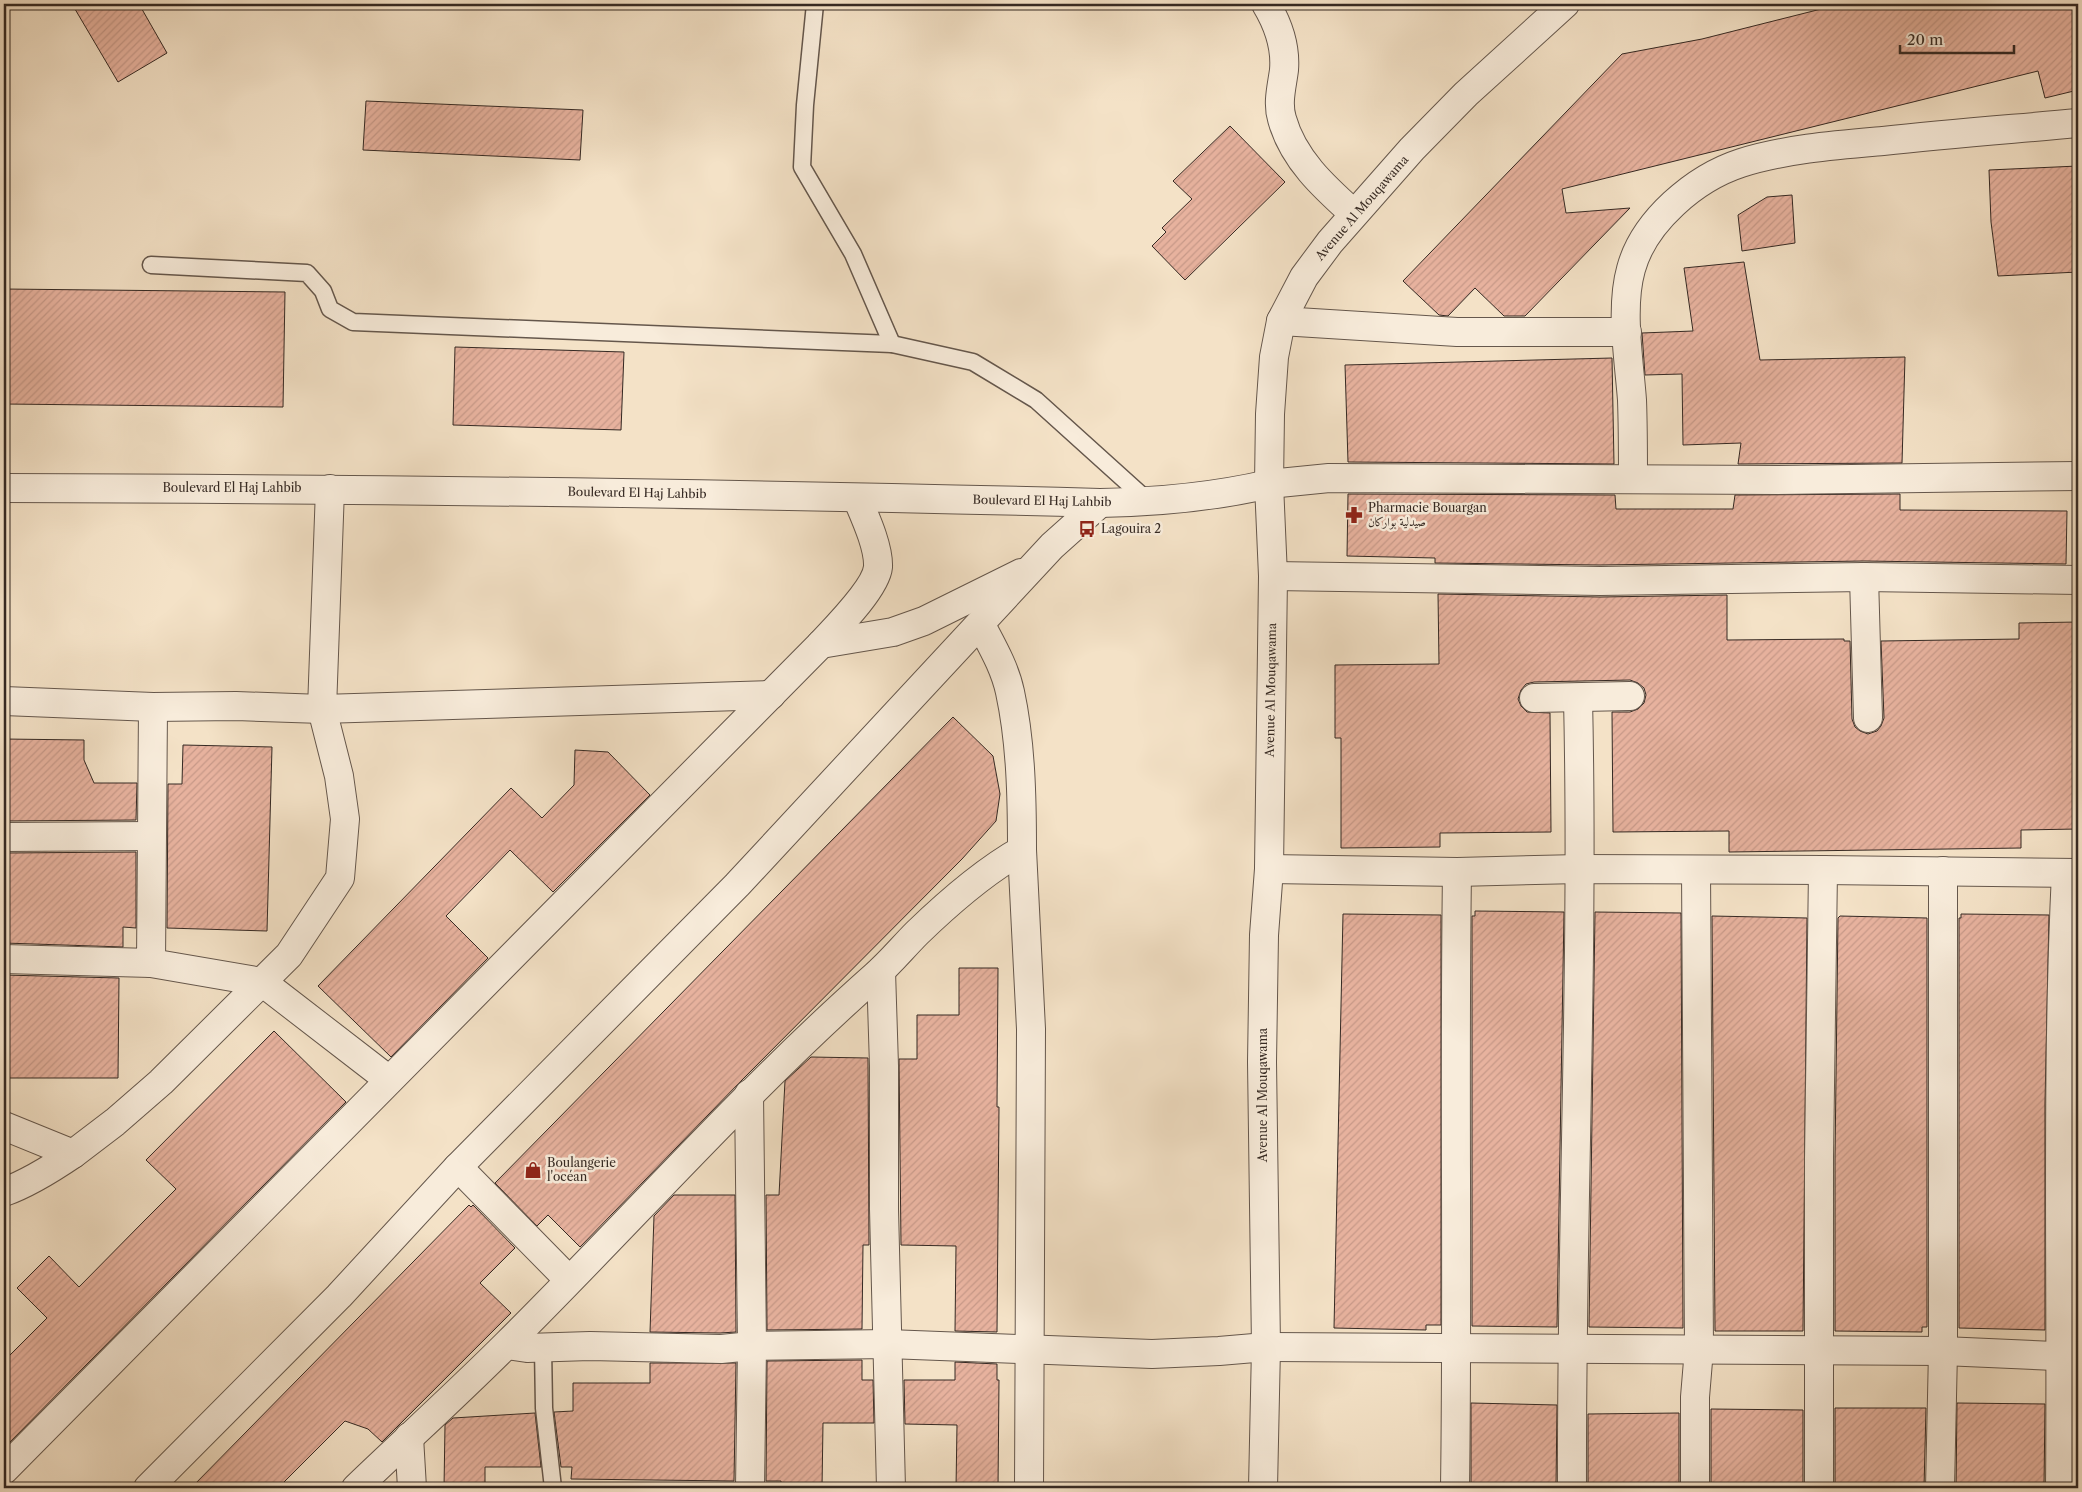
<svg xmlns="http://www.w3.org/2000/svg" width="2082" height="1492" font-family="'Libre Caslon Text',Amiri,serif">
<style>
.building{fill:url(#building-hatch);stroke:#352923}
.lines{fill:none;stroke-linecap:round;stroke-linejoin:round}
.service-casing{stroke:#65574c;stroke-width:19}
.minor-casing{stroke:#65574c;stroke-width:30}
.tertiary-casing{stroke:#65574c;stroke-width:30}
.service{stroke:#f8ecdb;stroke-width:16}
.minor{stroke:#f8ecdb;stroke-width:28}
.tertiary{stroke:#f8ecdb;stroke-width:28}
.labels{text-anchor:middle;stroke-width:5;stroke-linejoin:round;paint-order:stroke}
.street-label{font-size:12px;fill:#352923;stroke:#f8ecdb}
.poi-label{font-size:12px;fill:#352923;stroke:#f8ecdb;text-anchor:start}
</style>
<defs>
<pattern id="building-hatch" width="6" height="6" patternUnits="userSpaceOnUse" patternTransform="scale(1.25)"><rect width="6" height="6" fill="#e7b29e"/><path d="M-1 1l2-2M0 6l6-6M5 7l2-2" fill="none" stroke="#c79988"/></pattern>
</defs>
<rect width="100%" height="100%" fill="#f4e2c7"/>
<filter id="stains"><feTurbulence type="fractalNoise" baseFrequency=".004" numOctaves="4"/><feColorMatrix values="0 0 0 0 .2 0 0 0 0 .09 0 0 0 0 .02 0 0 0 .5 -.17"/></filter>
<radialGradient id="worn" r=".72"><stop offset=".6" stop-color="#630" stop-opacity="0"/><stop offset="1" stop-color="#630" stop-opacity=".3"/></radialGradient>
<g class="building">
<polygon points="72,4 139,4 167,53 118,82"/>
<polygon points="1841,4 2078,4 2078,90 2045,98 2038,71 1562,189 1566,213 1630,208 1525,316 1504,316 1475,288 1448,316 1439,315 1403,281 1622,54 1702,39"/>
<polygon points="366,101 583,110 580,160 363,150"/>
<polygon points="1230,126 1285,182 1185,280 1152,246 1166,232 1162,228 1192,199 1173,181"/>
<polygon points="2078,166 2078,272 1998,276 1991,222 1989,170"/>
<polygon points="1792,195 1795,243 1742,251 1738,215 1767,197"/>
<polygon points="1744,262 1760,360 1905,357 1902,463 1738,464 1741,443 1683,445 1682,374 1645,375 1642,333 1693,331 1684,268"/>
<polygon points="4,289 285,292 283,407 4,404"/>
<polygon points="455,347 624,352 621,430 453,425"/>
<polygon points="1612,358 1614,464 1348,462 1345,365"/>
<polygon points="1348,494 1615,495 1616,509 1733,509 1735,495 1900,494 1900,510 2067,511 2066,564 1864,561 1600,565 1435,563 1435,558 1347,556"/>
<polygon points="1438,594 1600,597 1727,595 1727,640 1844,639 1844,641 1850,641 1852,719 1855,727 1860,731 1868,734 1877,731 1881,726 1884,718 1881,641 2019,639 2019,623 2078,622 2078,829 2021,830 2021,848 1729,852 1729,831 1613,832 1612,712 1630,712 1638,709 1644,703 1646,695 1644,688 1638,683 1630,680 1534,682 1526,684 1521,690 1518,699 1521,706 1527,712 1550,713 1551,832 1440,833 1440,847 1341,848 1341,738 1335,738 1335,665 1439,664"/>
<polygon points="953,717 993,756 1000,794 996,821 962,859 741,1081 580,1247 548,1215 537,1226 495,1183"/>
<polygon points="4,739 84,740 84,760 94,783 137,783 136,820 4,821"/>
<polygon points="183,745 272,747 267,931 167,928 168,784 182,784"/>
<polygon points="575,750 608,752 650,795 553,892 510,850 446,916 488,958 391,1057 318,986 511,788 542,818 574,785"/>
<polygon points="136,852 136,928 123,927 123,947 4,943 4,853"/>
<polygon points="1475,911 1564,912 1557,1327 1472,1326 1472,916 1475,916"/>
<polygon points="1595,912 1681,913 1683,1328 1589,1327"/>
<polygon points="1343,914 1441,915 1441,1325 1426,1325 1426,1330 1334,1328"/>
<polygon points="1961,914 2049,915 2045,1103 2045,1330 1959,1328 1959,918 1961,918"/>
<polygon points="1712,916 1807,918 1803,1331 1715,1331"/>
<polygon points="1840,916 1927,918 1927,1327 1922,1327 1922,1332 1835,1331 1835,1158 1838,918"/>
<polygon points="959,968 998,968 997,1107 999,1107 997,1332 955,1331 956,1246 901,1245 899,1059 917,1059 917,1015 959,1015"/>
<polygon points="4,975 119,978 118,1078 4,1078"/>
<polygon points="274,1031 346,1102 4,1448 4,1361 47,1318 17,1288 49,1256 79,1287 144,1221 176,1189 146,1160"/>
<rect x="2076" y="1052" width="2" height="278"/>
<polygon points="811,1057 868,1058 869,1245 863,1245 862,1329 767,1330 766,1195 779,1195 785,1081"/>
<polygon points="674,1195 735,1195 736,1332 720,1333 650,1332 654,1216"/>
<polygon points="469,1205 471,1207 473,1205 515,1248 480,1283 511,1313 382,1442 368,1429 345,1421 278,1488 191,1488"/>
<polygon points="862,1360 862,1380 873,1380 874,1423 823,1423 822,1488 781,1488 781,1481 766,1481 767,1361"/>
<polygon points="955,1362 997,1364 997,1380 999,1380 998,1488 956,1488 957,1425 905,1424 904,1380 955,1380"/>
<polygon points="650,1363 736,1363 734,1481 571,1479 572,1467 561,1467 554,1412 573,1411 573,1383 650,1383"/>
<polygon points="1471,1403 1557,1405 1556,1488 1471,1488"/>
<polygon points="1957,1403 2045,1404 2044,1488 1956,1488"/>
<rect x="2076" y="1405" width="2" height="83"/>
<polygon points="1835,1408 1926,1408 1924,1488 1835,1488"/>
<polygon points="1711,1409 1803,1410 1803,1488 1711,1488"/>
<polygon points="535,1413 541,1467 485,1467 485,1488 444,1488 445,1425 453,1418"/>
<polygon points="1679,1413 1679,1488 1588,1488 1588,1414"/>
</g>
<g class="lines">
<g class="service-casing">
<g id="service">
<polyline points="815,4 805,105 802,167 853,254 892,344"/>
<polyline points="151,265 307,273 323,291 330,309 353,322 892,344 973,362 1036,400 1149,502"/>
<polyline points="543,1347 544,1408 553,1488"/>
</g>
</g>
<g class="minor-casing">
<g id="minor">
<path d="M1266 4C1278 24 1286 46 1284 70 1282 86 1277 103 1282 119 1293 159 1324 187 1353 213"/>
<polyline points="1281,321 1457,332 1627,332"/>
<path d="M1633 479C1633 453 1633 427 1632 400 1629 360 1620 308 1631 269 1644 221 1695 178 1741 163 1785 149 1837 145 1883 141 1948 134 2013 129 2078 123"/>
<polyline points="1269,484 1329,478 1777,480 2078,476"/>
<polyline points="1273,576 1600,581 1864,577 2078,580"/>
<polyline points="1864,577 1868,718"/>
<polyline points="821,644 893,632 924,621 1021,573"/>
<polyline points="1534,698 1630,696"/>
<polyline points="4,701 153,707 236,706 322,709 771,695"/>
<polyline points="4,837 151,836"/>
<polyline points="1022,850 1031,1029 1029,1488"/>
<polyline points="1269,869 1457,872 1579,869 1823,870 2078,873"/>
<polyline points="4,959 151,963 153,707"/>
<polyline points="151,963 262,982 389,1080"/>
<polyline points="881,971 884,1066 884,1209 891,1488"/>
<polyline points="749,1094 752,1346 750,1488"/>
<polyline points="4,1126 73,1154 115,1122 161,1082 289,955 340,878 345,819 339,776 322,709 330,489"/>
<polyline points="458,1167 569,1280"/>
<path d="M4 1192C29 1183 51 1169 73 1154"/>
<polyline points="507,1345 527,1348 590,1346 721,1349 752,1346 888,1344 1152,1354 1219,1351 1266,1347 1943,1351 2078,1357"/>
<polyline points="409,1437 412,1488"/>
<path d="M4 1470 821 644C836 628 876 588 878 567 879 547 865 517 857 498"/>
<polyline points="148,1488 339,1296 458,1167 737,885 1052,546 1100,503"/>
<path d="M356 1488C406 1440 458 1393 507 1344 630 1222 745 1091 875 976 890 963 903 947 917 933 949 902 983 872 1022 850 1022 798 1021 743 1010 692 1005 668 992 646 981 625"/>
<path d="M1455 1488C1458 1283 1454 1077 1457 872"/>
<path d="M1572 1488C1571 1225 1584 961 1578 698"/>
<polyline points="1695,1488 1695,1397 1699,1349 1696,870"/>
<polyline points="1819,1488 1819,1158 1823,870"/>
<polyline points="1940,1488 1943,1351 1943,871"/>
<path d="M2060 1488C2062 1283 2056 1078 2066 873"/>
</g>
</g>
<g class="tertiary-casing">
<g id="tertiary">
<path d="M4 488C369 489 735 493 1100 503 1157 502 1213 497 1269 484"/>
<polyline points="1263,1488 1266,1347 1262,1062 1264,935 1269,869 1273,576 1269,484 1270,414 1274,357 1281,321 1304,277 1330,242 1412,149 1466,94 1565,4"/>
</g>
</g>
<use href="#service" class="service"/>
<use href="#minor" class="minor"/>
<use href="#tertiary" class="tertiary"/>
</g>
<defs>
<g id="pharmacy-bare" transform="scale(1.35)"><path d="M-2-6h4v4h4v4h-4v4h-4v-4h-4v-4h4Z" fill="#8f2418" stroke="#f8ecdb" stroke-width="2.5" paint-order="stroke"/></g>
<g id="bus-bare" transform="scale(1.35)"><path d="M-5-6H5V4H4V6H2V4H-2V6H-4V4H-5ZM-3.5-4V0h7V-4ZM-3.5 1.2v1.5H-2V1.2ZM2 1.2v1.5H3.5V1.2Z" fill="#8f2418" stroke="#f8ecdb" stroke-width="2.5" paint-order="stroke"/></g>
<g id="shop-bare" transform="scale(1.35)"><path d="M-5-2.5h2.3a2.7 3.5 0 0 1 5.4 0H5L5.5 6h-11ZM-1.5-2.5h3a1.5 2.3 0 0 0-3 0Z" fill="#8f2418" stroke="#f8ecdb" stroke-width="2.5" paint-order="stroke"/></g>
</defs>
<g fill-rule="evenodd">
<use href="#pharmacy-bare" x="1354" y="515"/>
<use href="#bus-bare" x="1087" y="529"/>
<use href="#shop-bare" x="533" y="1170"/>
</g>
<g class="labels">
<g class="street-label">
<text transform="translate(1362 208) rotate(-49)" y="4">Avenue Al Mouqawama</text>
<text x="232" y="492">Boulevard El Haj Lahbib</text>
<text transform="translate(637 493) rotate(1)" y="4">Boulevard El Haj Lahbib</text>
<text transform="translate(1042 501) rotate(1)" y="4">Boulevard El Haj Lahbib</text>
<text transform="translate(1271 690) rotate(-89)" y="4">Avenue Al Mouqawama</text>
<text transform="translate(1263 1095) rotate(-90)" y="4">Avenue Al Mouqawama</text>
</g>
<g class="poi-label">
<text x="1368" y="512">Pharmacie Bouargan<tspan x="1368" dy="14">صيدلية بواركان</tspan></text>
<text x="1101" y="533">Lagouira 2</text>
<text x="547" y="1167">Boulangerie<tspan x="547" dy="14">l'océan</tspan></text>
</g>
</g>
<rect width="2082" height="1492" fill="none" stroke="#f4e2c7" stroke-width="20"/>
<rect x="5" y="5" width="2072" height="1482" fill="none" stroke="#352923" stroke-width="2.5"/>
<rect x="10" y="10" width="2062" height="1472" fill="none" stroke="#352923"/>
<path d="M1900 45v8h114v-8" fill="none" stroke="#352923" stroke-width="2.5"/>
<text x="1907" y="45" font-size="15" fill="#352923" stroke="#f8ecdb" stroke-width="4" paint-order="stroke">20 m</text>
<rect width="100%" height="100%" filter="url(#stains)"/>
<rect width="100%" height="100%" fill="url(#worn)"/>
</svg>
